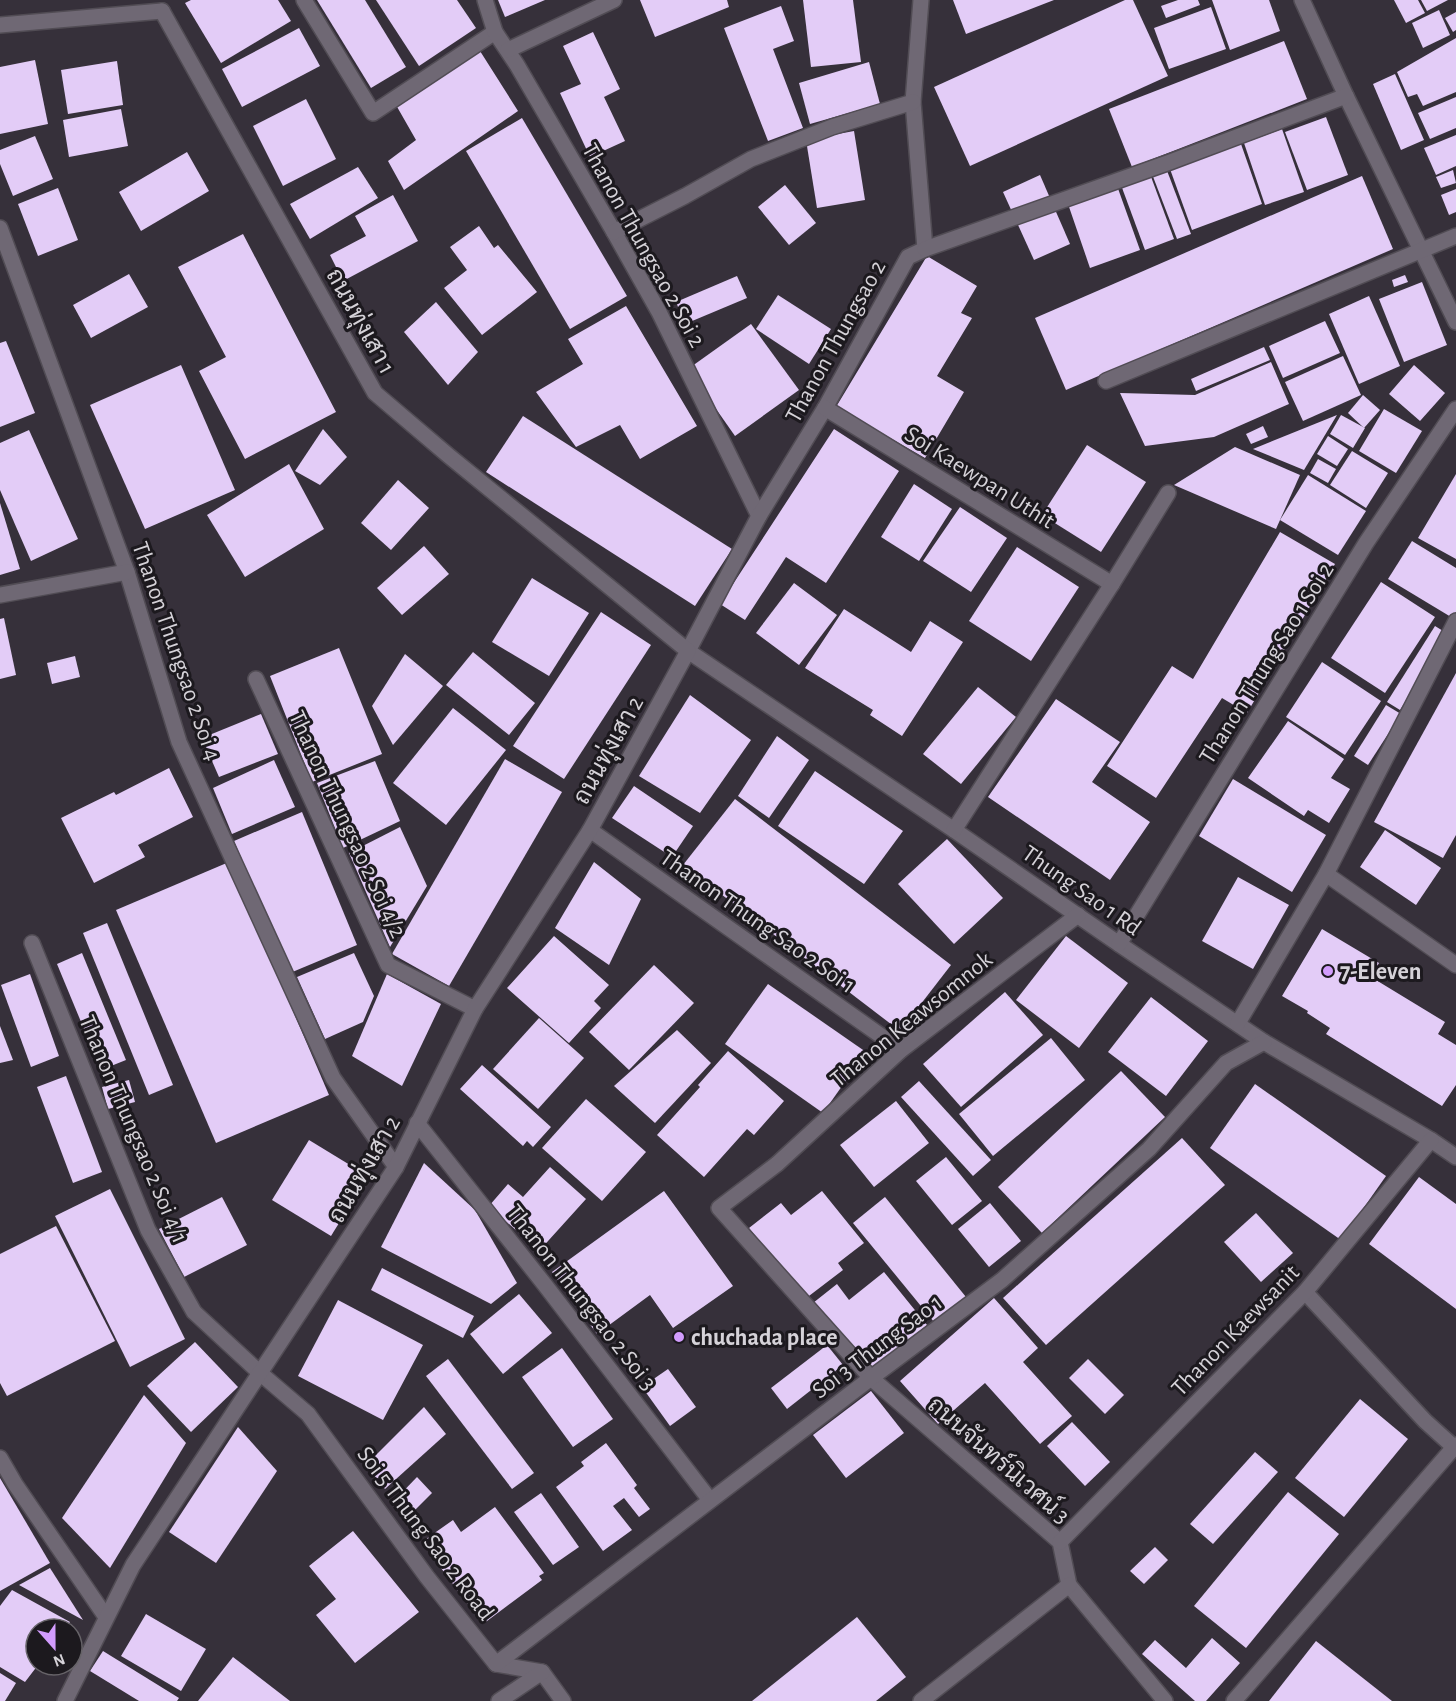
<svg xmlns="http://www.w3.org/2000/svg" width="1456" height="1701" font-family="'Alegreya Sans',Sarabun,sans-serif">
<style>
.building{fill:#e3ccf7}
.lines{fill:none;stroke-linecap:round;stroke-linejoin:round}
.minor-casing{stroke:#514c54;stroke-width:18}
.tertiary-casing{stroke:#514c54;stroke-width:18}
.minor{stroke:#6f6874;stroke-width:15}
.tertiary{stroke:#6f6874;stroke-width:15}
.poi-dot{fill:#d29cfd;stroke:#1c191e;stroke-width:2}
.labels{text-anchor:middle;stroke-width:6;stroke-linejoin:round;paint-order:stroke}
.street-label{font-size:24px;fill:#d5d2d8;stroke:#1c191e}
.poi-label{font-size:24px;font-weight:bold;fill:#d5d2d8;stroke:#1c191e;text-anchor:start}
</style>
<rect width="100%" height="100%" fill="#36303a"/>
<g class="building">
<polygon points="191,0 278,0 291,21 221,63 185,3"/>
<polygon points="317,0 365,0 406,67 371,88"/>
<polygon points="376,0 457,0 476,28 419,66"/>
<polygon points="498,0 545,0 505,17"/>
<polygon points="640,0 727,0 729,7 655,37"/>
<polygon points="803,0 853,0 861,62 811,67"/>
<polygon points="953,0 1054,0 966,34"/>
<polygon points="1125,0 1133,0 1168,76 970,166 934,87"/>
<polygon points="1178,0 1198,0 1200,5 1166,18 1161,6"/>
<polygon points="1212,0 1269,0 1280,31 1230,50"/>
<polygon points="1394,0 1418,0 1425,13 1406,23"/>
<polygon points="1421,0 1448,0 1427,11"/>
<polygon points="781,6 794,41 773,49 803,128 768,141 724,28"/>
<polygon points="1211,7 1226,49 1169,69 1154,28"/>
<polygon points="1439,10 1450,35 1423,48 1412,23"/>
<polygon points="1456,12 1456,30 1453,32 1445,18"/>
<polygon points="299,28 320,66 242,107 222,69"/>
<polygon points="593,32 620,89 604,97 625,141 590,157 560,93 581,84 563,46"/>
<polygon points="1456,38 1456,92 1423,106 1417,94 1408,97 1397,72"/>
<polygon points="1284,41 1307,99 1132,167 1109,109"/>
<polygon points="480,51 518,111 404,190 388,161 416,140 396,105"/>
<polygon points="35,60 48,124 0,134 0,67"/>
<polygon points="117,61 123,105 68,114 61,70"/>
<polygon points="869,62 880,104 810,124 799,83"/>
<polygon points="1395,74 1424,140 1401,150 1373,84"/>
<polygon points="1456,97 1456,128 1430,139 1418,113"/>
<polygon points="306,99 336,159 283,186 253,126"/>
<polygon points="121,109 128,146 69,157 63,120"/>
<polygon points="1326,117 1348,175 1307,190 1285,132"/>
<polygon points="522,118 627,296 570,329 466,151"/>
<polygon points="1282,129 1304,192 1265,205 1244,143"/>
<polygon points="854,131 865,200 817,208 806,140"/>
<polygon points="1456,135 1456,166 1436,175 1424,148"/>
<polygon points="35,136 53,179 13,196 0,164 0,150"/>
<polygon points="1241,144 1262,204 1192,230 1170,169"/>
<polygon points="187,152 209,191 141,231 119,192"/>
<polygon points="358,167 378,198 310,239 290,204"/>
<polygon points="1166,168 1191,234 1177,239 1152,174"/>
<polygon points="1453,170 1456,183 1441,188 1436,177"/>
<polygon points="1150,174 1174,239 1145,250 1121,185"/>
<polygon points="1040,175 1070,244 1034,260 1003,192"/>
<polygon points="1362,176 1393,249 1066,390 1035,318"/>
<polygon points="1116,183 1140,250 1090,268 1067,201"/>
<polygon points="785,185 816,223 789,245 758,207"/>
<polygon points="58,188 78,240 38,256 18,204"/>
<polygon points="1456,189 1456,212 1449,215 1441,195"/>
<polygon points="393,195 418,241 343,281 330,255 366,236 355,216"/>
<polygon points="479,226 494,248 498,245 537,292 482,335 444,288 467,270 450,247"/>
<polygon points="243,234 336,412 245,459 199,371 226,357 178,267"/>
<polygon points="927,256 977,286 961,313 972,318 937,376 964,392 925,458 836,407"/>
<polygon points="129,274 148,307 91,338 73,305"/>
<polygon points="1405,275 1408,282 1394,287 1392,280"/>
<polygon points="737,276 747,298 685,324 676,302"/>
<polygon points="1422,282 1447,345 1404,362 1379,299"/>
<polygon points="778,295 831,329 809,364 756,329"/>
<polygon points="1369,296 1400,366 1359,384 1329,314"/>
<polygon points="436,302 478,352 448,385 404,332"/>
<polygon points="626,306 697,426 640,459 620,425 576,447 536,392 583,364 568,339"/>
<polygon points="1325,321 1340,353 1283,378 1269,346"/>
<polygon points="751,324 799,390 735,436 688,369"/>
<polygon points="6,341 35,413 0,427 0,343"/>
<polygon points="1264,347 1270,360 1196,391 1191,379"/>
<polygon points="1343,356 1361,395 1303,421 1285,382"/>
<polygon points="1271,362 1289,404 1214,437 1145,446 1120,393 1195,395"/>
<polygon points="181,365 235,490 145,529 90,405"/>
<polygon points="1414,365 1445,393 1420,421 1389,394"/>
<polygon points="1363,395 1380,410 1364,428 1348,413"/>
<polygon points="1384,409 1422,431 1396,473 1359,451"/>
<polygon points="1337,415 1304,470 1253,449"/>
<polygon points="1341,415 1365,428 1353,448 1330,434"/>
<polygon points="523,416 732,549 695,606 486,472"/>
<polygon points="1263,426 1268,437 1251,444 1246,434"/>
<polygon points="323,429 347,457 320,485 295,471"/>
<polygon points="834,429 899,471 826,583 786,557 745,620 720,604"/>
<polygon points="29,430 78,539 31,561 0,490 0,443"/>
<polygon points="1328,436 1348,449 1337,466 1317,454"/>
<polygon points="1087,445 1146,482 1101,552 1042,515"/>
<polygon points="1235,447 1300,475 1276,529 1174,485"/>
<polygon points="1352,451 1388,473 1366,508 1330,485"/>
<polygon points="1318,459 1336,469 1328,483 1310,473"/>
<polygon points="289,464 324,529 245,577 207,515"/>
<polygon points="1456,474 1456,559 1418,538"/>
<polygon points="1308,475 1366,511 1338,555 1280,520"/>
<polygon points="398,480 429,508 391,550 361,523"/>
<polygon points="914,484 952,509 919,561 881,537"/>
<polygon points="0,503 20,569 0,575"/>
<polygon points="960,507 1007,538 971,592 923,561"/>
<polygon points="1280,532 1335,564 1247,713 1222,698 1156,798 1107,766 1172,666 1193,679"/>
<polygon points="1412,541 1456,568 1456,620 1388,579"/>
<polygon points="424,546 449,574 402,615 377,588"/>
<polygon points="1017,547 1079,587 1031,661 969,621"/>
<polygon points="532,578 589,613 549,676 492,642"/>
<polygon points="1381,582 1435,617 1385,693 1331,658"/>
<polygon points="794,583 837,615 799,665 756,633"/>
<polygon points="844,609 911,652 930,621 963,642 902,736 870,715 873,710 805,668"/>
<polygon points="601,612 651,645 564,779 513,746"/>
<polygon points="4,618 16,675 0,679 0,619"/>
<polygon points="1435,626 1448,634 1400,710 1387,702"/>
<polygon points="339,648 382,754 312,782 270,676"/>
<polygon points="473,652 535,703 509,735 446,685"/>
<polygon points="405,654 443,686 393,745 372,706"/>
<polygon points="75,656 80,677 52,684 47,663"/>
<polygon points="1322,662 1381,701 1345,755 1286,717"/>
<polygon points="1456,673 1456,835 1443,858 1374,822"/>
<polygon points="978,687 1016,717 961,784 923,754"/>
<polygon points="690,695 751,740 700,813 639,776"/>
<polygon points="1056,699 1120,742 1092,782 1150,822 1110,880 988,797"/>
<polygon points="1386,705 1401,714 1368,765 1354,756"/>
<polygon points="453,708 506,750 446,825 393,783"/>
<polygon points="261,714 278,754 219,777 202,738"/>
<polygon points="1288,721 1344,759 1331,778 1350,789 1329,823 1308,810 1304,816 1248,778"/>
<polygon points="777,736 809,760 769,818 738,796"/>
<polygon points="505,759 562,792 449,986 392,954"/>
<polygon points="274,760 295,807 232,834 213,788"/>
<polygon points="375,761 400,821 343,848 317,783"/>
<polygon points="169,768 193,817 138,845 145,857 94,883 61,818 114,792 116,795"/>
<polygon points="815,771 903,831 864,884 778,826"/>
<polygon points="1233,779 1326,835 1292,892 1199,836"/>
<polygon points="634,786 693,826 672,857 612,818"/>
<polygon points="735,799 951,965 900,1031 683,865"/>
<polygon points="302,812 357,945 290,973 234,841"/>
<polygon points="400,827 427,886 390,947 349,853"/>
<polygon points="1385,830 1441,868 1416,905 1360,867"/>
<polygon points="947,839 1003,898 954,944 898,884"/>
<polygon points="229,862 329,1095 216,1143 116,910"/>
<polygon points="594,862 641,899 609,965 555,928"/>
<polygon points="1238,877 1289,905 1253,969 1202,941"/>
<polygon points="107,923 173,1085 149,1095 83,933"/>
<polygon points="1322,929 1379,963 1371,977 1445,1022 1438,1034 1456,1045 1456,1085 1442,1106 1326,1034 1330,1028 1307,1013 1308,1011 1282,996"/>
<polygon points="554,936 609,985 594,1001 601,1008 569,1043 507,988"/>
<polygon points="1066,936 1128,983 1079,1048 1016,1000"/>
<polygon points="82,953 126,1060 101,1070 57,964"/>
<polygon points="354,953 374,996 363,1022 325,1039 297,977"/>
<polygon points="654,965 694,1003 629,1070 589,1032"/>
<polygon points="30,974 59,1056 31,1067 1,985"/>
<polygon points="387,974 441,1004 402,1086 352,1056"/>
<polygon points="768,984 866,1052 823,1113 725,1044"/>
<polygon points="1005,992 1043,1035 961,1107 923,1064"/>
<polygon points="1151,997 1208,1041 1166,1096 1108,1052"/>
<polygon points="539,1018 584,1058 538,1109 493,1069"/>
<polygon points="0,1026 13,1060 0,1063"/>
<polygon points="677,1030 711,1063 655,1123 614,1086"/>
<polygon points="1051,1038 1085,1080 993,1156 959,1114"/>
<polygon points="728,1051 784,1101 754,1135 747,1129 704,1177 657,1135 700,1087 698,1085"/>
<polygon points="482,1065 551,1127 533,1147 527,1141 523,1146 460,1089"/>
<polygon points="1121,1071 1165,1117 1042,1233 998,1187"/>
<polygon points="66,1076 102,1172 73,1183 37,1087"/>
<polygon points="129,1080 135,1102 108,1109 102,1087"/>
<polygon points="919,1081 991,1160 973,1176 901,1097"/>
<polygon points="1255,1084 1386,1176 1341,1240 1210,1148"/>
<polygon points="586,1099 646,1152 602,1201 542,1148"/>
<polygon points="896,1101 929,1143 874,1187 840,1145"/>
<polygon points="1182,1138 1225,1185 1046,1345 1003,1298"/>
<polygon points="309,1140 368,1176 331,1236 272,1200"/>
<polygon points="946,1157 982,1201 952,1225 916,1181"/>
<polygon points="424,1163 475,1210 517,1283 491,1304 381,1247"/>
<polygon points="550,1167 586,1199 539,1251 489,1206 508,1184 523,1197"/>
<polygon points="1419,1177 1456,1204 1456,1309 1369,1244"/>
<polygon points="110,1189 185,1339 130,1367 55,1216"/>
<polygon points="664,1191 733,1286 673,1328 650,1295 597,1334 552,1272"/>
<polygon points="822,1191 864,1243 838,1263 843,1270 805,1299 749,1228 781,1203 791,1215"/>
<polygon points="222,1197 247,1245 184,1277 159,1229"/>
<polygon points="885,1197 966,1297 934,1322 853,1223"/>
<polygon points="990,1203 1021,1241 989,1267 958,1229"/>
<polygon points="1256,1213 1293,1253 1261,1282 1224,1242"/>
<polygon points="56,1226 115,1341 7,1396 0,1383 0,1254"/>
<polygon points="382,1268 474,1316 463,1338 371,1290"/>
<polygon points="884,1272 927,1325 869,1372 813,1303 837,1284 849,1300"/>
<polygon points="519,1294 552,1333 503,1374 470,1334"/>
<polygon points="994,1298 1038,1348 1023,1362 1072,1416 1040,1444 985,1383 938,1424 900,1381"/>
<polygon points="338,1300 423,1345 383,1420 298,1376"/>
<polygon points="195,1342 238,1387 191,1432 147,1386"/>
<polygon points="827,1345 843,1365 787,1409 771,1388"/>
<polygon points="562,1348 613,1419 573,1447 522,1377"/>
<polygon points="448,1359 534,1473 512,1489 426,1376"/>
<polygon points="1088,1359 1124,1395 1105,1414 1069,1378"/>
<polygon points="668,1369 696,1407 670,1426 642,1387"/>
<polygon points="871,1391 904,1433 846,1478 813,1435"/>
<polygon points="144,1395 186,1443 110,1568 62,1518"/>
<polygon points="1360,1399 1408,1439 1344,1517 1295,1478"/>
<polygon points="424,1407 446,1434 385,1489 366,1465"/>
<polygon points="1072,1422 1110,1462 1085,1486 1047,1446"/>
<polygon points="238,1427 277,1471 216,1563 169,1532"/>
<polygon points="606,1443 637,1485 634,1488 650,1509 639,1517 624,1498 613,1506 632,1530 603,1551 556,1487 584,1466 581,1462"/>
<polygon points="1255,1452 1278,1472 1213,1544 1190,1524"/>
<polygon points="417,1477 432,1493 406,1519 391,1504"/>
<polygon points="0,1478 50,1563 0,1591"/>
<polygon points="1288,1492 1339,1534 1246,1648 1194,1606"/>
<polygon points="541,1493 579,1547 553,1565 514,1512"/>
<polygon points="495,1507 544,1573 539,1576 542,1580 483,1624 429,1552 433,1549 426,1539 453,1520 461,1532"/>
<polygon points="353,1531 419,1612 355,1663 316,1615 336,1599 309,1566"/>
<polygon points="1155,1547 1168,1560 1144,1584 1130,1571"/>
<polygon points="50,1568 83,1620 19,1585"/>
<polygon points="12,1590 70,1622 65,1629 36,1629 36,1665 38,1665 25,1682 0,1667 0,1606"/>
<polygon points="146,1614 206,1649 181,1691 121,1656"/>
<polygon points="857,1617 906,1677 876,1701 752,1701"/>
<polygon points="1212,1638 1240,1663 1206,1701 1195,1701 1142,1654 1155,1640 1186,1668"/>
<polygon points="1316,1641 1392,1701 1269,1701"/>
<polygon points="103,1651 179,1698 177,1701 139,1701 90,1671"/>
<polygon points="233,1657 290,1701 198,1701"/>
<polygon points="0,1673 16,1683 5,1701 0,1701"/>
</g>
<g class="lines">
<g class="minor-casing">
<g id="minor">
<polyline points="304,0 373,113 495,32"/>
<polyline points="485,0 495,32 517,65 614,232 659,312 759,516"/>
<polyline points="921,0 913,102 925,249 908,257 825,408 759,516 688,651 954,830 1119,944 1264,1042 1431,1140 1456,1157"/>
<polyline points="1302,0 1346,96 1456,322"/>
<polyline points="0,25 162,11"/>
<polyline points="508,50 614,0"/>
<polyline points="0,228 127,572 179,742 333,1078 396,1167"/>
<polyline points="614,232 685,196 751,159 832,127 913,102"/>
<polyline points="925,249 1170,162 1346,96"/>
<polyline points="1106,381 1456,236"/>
<polyline points="825,408 1112,584"/>
<polyline points="0,595 127,572"/>
<polyline points="256,679 388,965 475,1009"/>
<polyline points="590,830 901,1050"/>
<polyline points="954,830 1112,584 1168,493"/>
<polyline points="1326,874 1456,965"/>
<polyline points="1078,915 901,1050 777,1164 719,1208 871,1378 1060,1542 1069,1585 1165,1701"/>
<polyline points="32,943 148,1230 194,1312 260,1373 308,1414 427,1577 496,1664 542,1672 563,1701"/>
<polyline points="1119,944 1366,543 1456,409"/>
<polyline points="1238,1023 1326,874 1456,621"/>
<polyline points="417,1123 545,1285 710,1500"/>
<polyline points="1305,1292 1425,1421 1456,1449"/>
<polyline points="0,1458 15,1484 106,1617"/>
<polyline points="1060,1542 1305,1292 1431,1140"/>
<polyline points="496,1664 871,1378 1002,1280 1149,1149 1226,1063 1264,1042"/>
<polyline points="499,1701 542,1672"/>
<polyline points="921,1701 1069,1585"/>
<polyline points="1234,1701 1456,1445"/>
</g>
</g>
<g class="tertiary-casing">
<polyline id="tertiary" points="65,1701 133,1565 396,1167 475,1009 590,830 688,651 449,456 375,393 162,11"/>
</g>
<use href="#minor" class="minor"/>
<use href="#tertiary" class="tertiary"/>
</g>
<g class="poi-dot">
<circle cx="1328" cy="971" r="6"/>
<circle cx="679" cy="1337" r="6"/>
</g>
<g class="labels">
<g class="street-label">
<text transform="translate(644 245) rotate(61)" y="8">Thanon Thungsao 2 Soi 2</text>
<text transform="translate(361 321) rotate(61)" y="8">ถนนทุ่งเสา 1</text>
<text transform="translate(835 341) rotate(-61)" y="8">Thanon Thungsao 2</text>
<text transform="translate(980 477) rotate(32)" y="8">Soi Kaewpan Uthit</text>
<text transform="translate(177 651) rotate(71)" y="8">Thanon Thungsao 2 Soi 4</text>
<text transform="translate(1266 663) rotate(-58)" y="8">Thanon Thung Sao 1 Soi 2</text>
<text transform="translate(608 750) rotate(-61)" y="8">ถนนทุ่งเสา 2</text>
<text transform="translate(348 824) rotate(65)" y="8">Thanon Thungsao 2 Soi 4/2</text>
<text transform="translate(1082 890) rotate(35)" y="8">Thung Sao 1 Rd</text>
<text transform="translate(758 921) rotate(35)" y="8">Thanon Thung Sao 2 Soi 1</text>
<text transform="translate(911 1019) rotate(-39)" y="8">Thanon Keawsomnok</text>
<text transform="translate(134 1129) rotate(67)" y="8">Thanon Thungsao 2 Soi 4/1</text>
<text transform="translate(364 1169) rotate(-60)" y="8">ถนนทุ่งเสา 2</text>
<text transform="translate(582 1297) rotate(52)" y="8">Thanon Thungsao 2 Soi 3</text>
<text transform="translate(1235 1330) rotate(-46)" y="8">Thanon Kaewsanit</text>
<text transform="translate(877 1346) rotate(-37)" y="8">Soi 3 Thung Sao 1</text>
<text transform="translate(999 1460) rotate(41)" y="8">ถนนจันทร์นิเวศน์ 3</text>
<text transform="translate(426 1533) rotate(53)" y="8">Soi 5 Thung Sao 2 Road</text>
</g>
<g class="poi-label">
<text x="1340" y="979">7-Eleven</text>
<text x="691" y="1345">chuchada place</text>
</g>
</g>
<g transform="translate(54 1647) rotate(159)"><circle r="28" fill="#1c191e" stroke="#666368" stroke-width="1.5"/>
<path d="M0-4.5L10 22L0 15L-10 22Z" fill="#d29cfd"/>
<text y="-9" font-size="16" font-weight="bold" text-anchor="middle" fill="#d5d2d8">N</text>
</g>
</svg>
